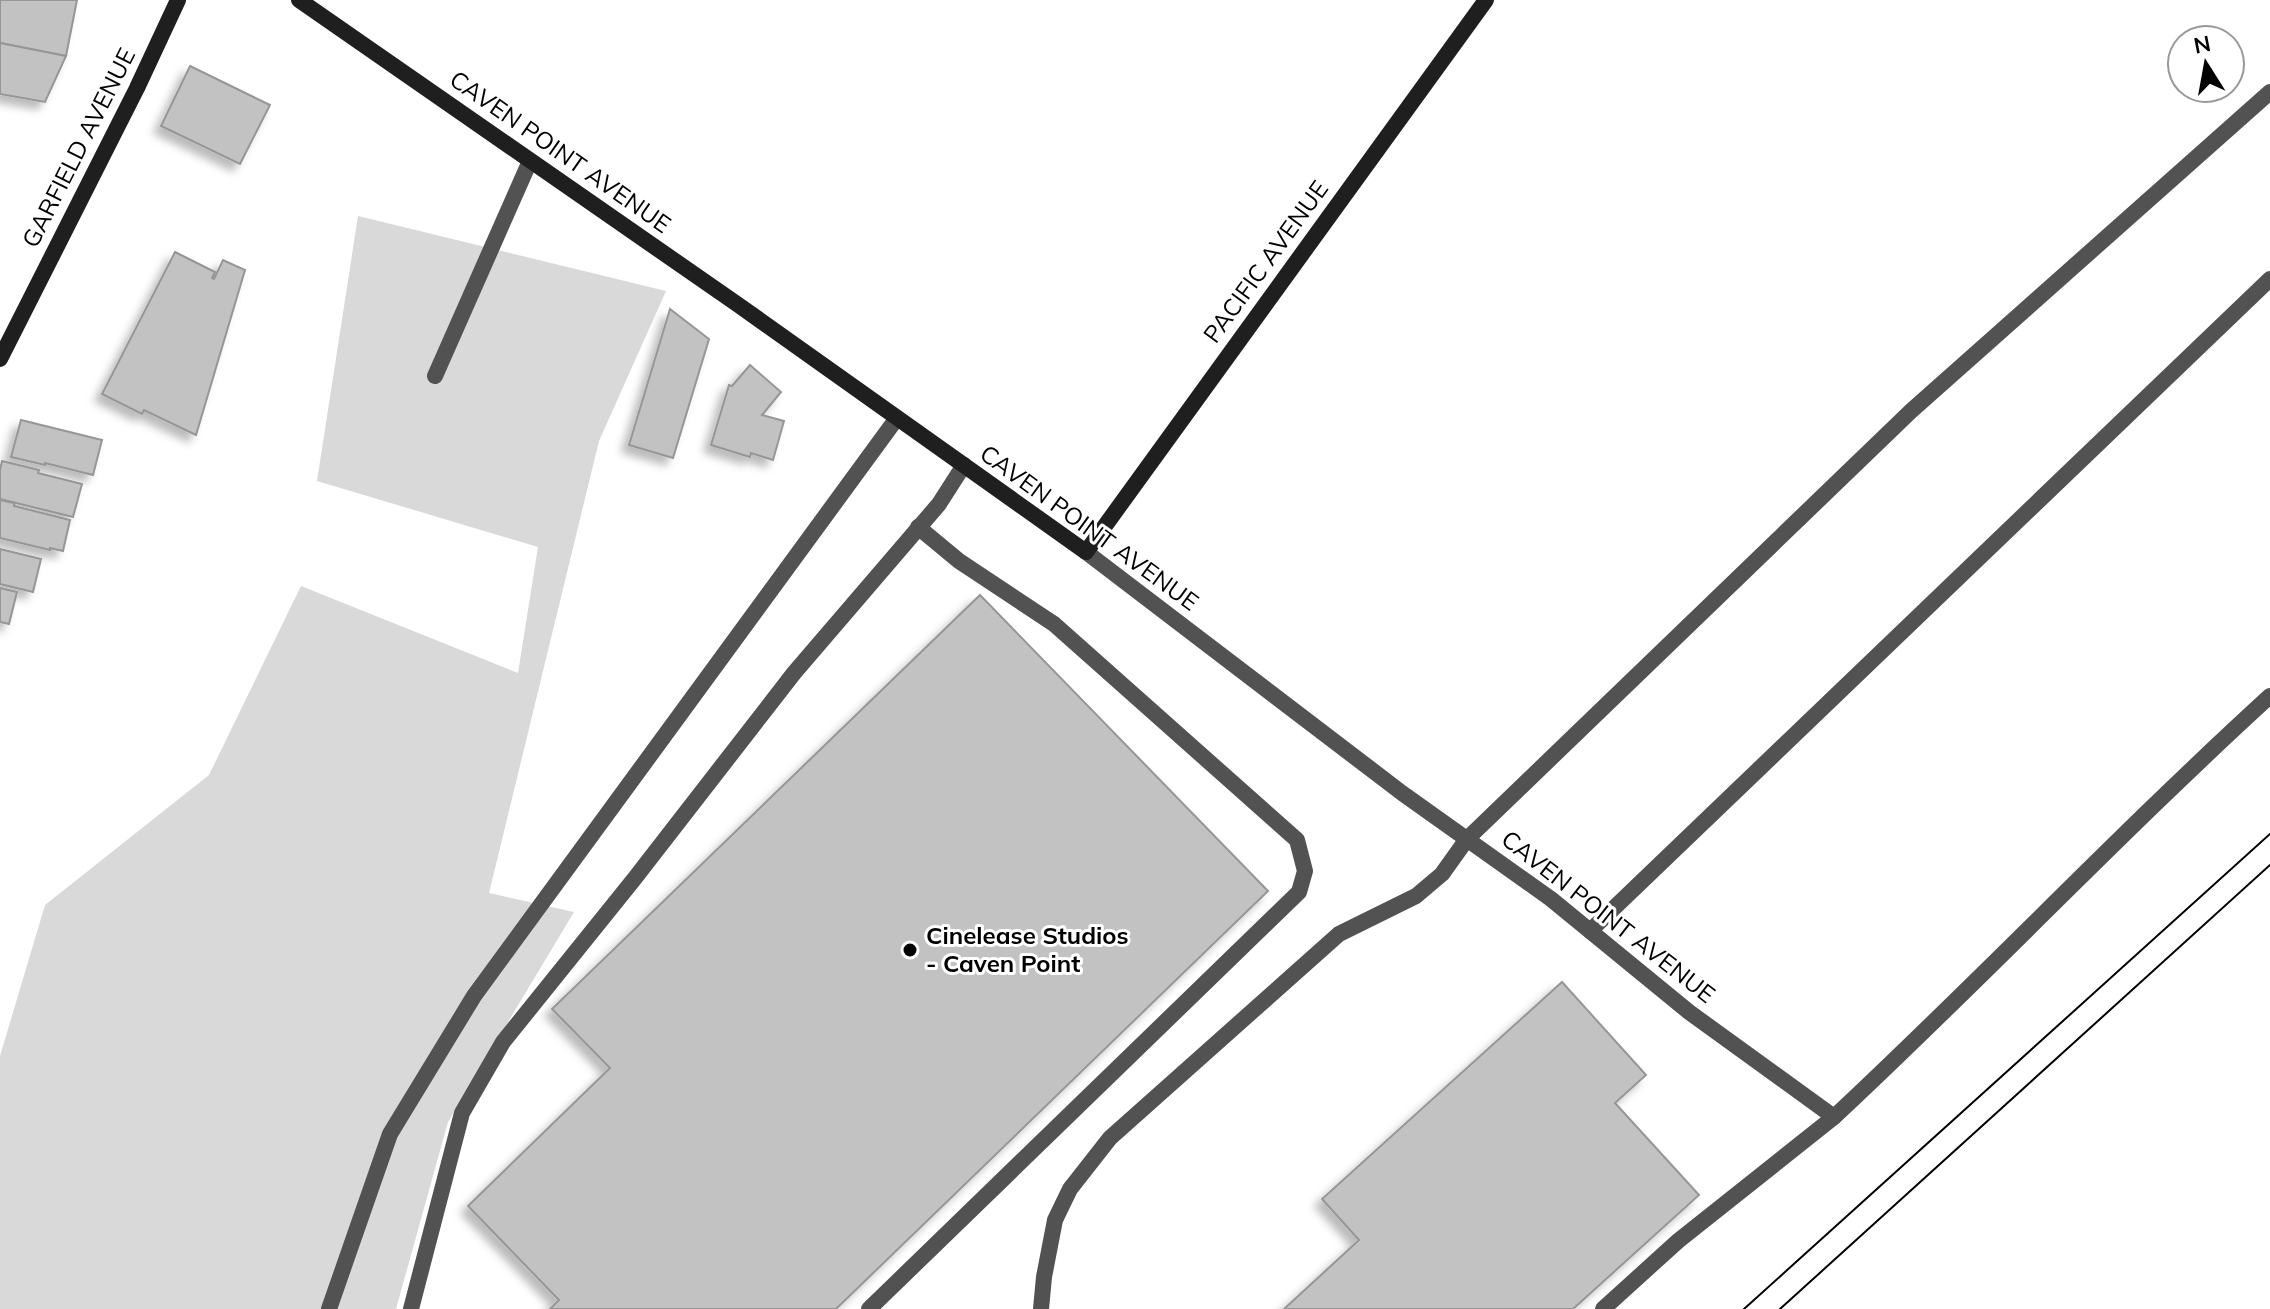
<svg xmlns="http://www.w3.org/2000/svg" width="2270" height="1309" font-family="Mulish,sans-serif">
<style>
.green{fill:#d9d9d9}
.building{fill:#c2c2c2;stroke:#969696;stroke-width:2;filter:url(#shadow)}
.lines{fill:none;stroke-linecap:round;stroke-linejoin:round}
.lane{stroke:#525252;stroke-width:16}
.street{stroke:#525252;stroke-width:16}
.secondary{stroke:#1f1f1f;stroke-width:16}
.tram{stroke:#000;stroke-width:2}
.poi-dot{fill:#000;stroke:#fff;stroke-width:3}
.labels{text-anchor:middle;stroke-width:6;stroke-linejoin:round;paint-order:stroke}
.street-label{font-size:24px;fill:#000;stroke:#fff}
.poi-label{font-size:24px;font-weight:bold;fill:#000;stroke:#fff;text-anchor:start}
</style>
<defs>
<filter id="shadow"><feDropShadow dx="-7" dy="7" stdDeviation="4" flood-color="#0004"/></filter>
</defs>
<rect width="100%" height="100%" fill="#fff"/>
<polygon class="green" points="358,216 666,291 599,441 489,893 574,912 448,1122 396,1309 0,1309 0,1056 45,905 209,775 301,586 518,673 538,547 317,481"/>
<g class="building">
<polygon points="0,0 77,0 66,56 0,43"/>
<polygon points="0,43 66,56 45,102 0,94"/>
<polygon points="190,66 270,105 240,164 161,126"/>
<polygon points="175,252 215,272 212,278 214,279 223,260 245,270 196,435 144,410 142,414 102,394"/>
<polygon points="670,309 709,339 673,458 629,445"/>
<polygon points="750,365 781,392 762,415 784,421 773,460 751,453 750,457 711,445 729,385 732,386"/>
<polygon points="21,420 102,440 93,475 45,463 45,465 11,457"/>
<polygon points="2,461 39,470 38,473 82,484 73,517 0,499 0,470"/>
<polygon points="0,500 14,503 14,506 70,520 63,551 50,548 50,550 0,538"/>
<polygon points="0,549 41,559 33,592 0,584"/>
<polygon points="0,588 17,592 9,624 0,622"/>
<polygon points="980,595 1268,891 836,1309 550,1309 559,1300 468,1206 610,1068 552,1009"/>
<polygon points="1562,982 1646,1075 1615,1103 1699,1195 1573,1309 1284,1309 1359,1240 1322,1199"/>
</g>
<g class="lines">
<g class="lane">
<polyline points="435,376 530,161"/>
<polyline points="1590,931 2270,279"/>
<polyline points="329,1309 390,1134 474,996 897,418"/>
<polyline points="411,1309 462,1113 503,1042 635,878 794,673 939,504 964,465"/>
<polyline points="869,1309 1299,892 1305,871 1297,840 1054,624 959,561 918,527"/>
<polyline points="1041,1309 1044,1277 1055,1220 1070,1189 1110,1138 1339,934 1416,896 1442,874 1467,839 1911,411 2270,92"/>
<polyline points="1603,1309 1678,1241 1834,1117"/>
</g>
<path class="street" d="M1086 552 1402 793 1551 899 1689 1012 1834 1117C1982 979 2121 832 2270 696"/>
<g class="secondary">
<polyline points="299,0 737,304 1086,552 1486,0"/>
<polyline points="0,359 137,88 178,0"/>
</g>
<g class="tram">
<polyline points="1744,1309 2270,834"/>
<polyline points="1780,1309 2270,865"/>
</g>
</g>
<circle class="poi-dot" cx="910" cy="950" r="8"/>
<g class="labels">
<g class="street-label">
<text transform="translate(79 148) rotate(-63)" y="8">GARFIELD AVENUE</text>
<text transform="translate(560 152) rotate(35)" y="8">CAVEN POINT AVENUE</text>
<text transform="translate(1266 262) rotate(-54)" y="8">PACIFIC AVENUE</text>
<text transform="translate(1089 528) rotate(36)" y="8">CAVEN POINT AVENUE</text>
<text transform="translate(1608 917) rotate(38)" y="8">CAVEN POINT AVENUE</text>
</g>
<g class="poi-label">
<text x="926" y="944">Cinelease Studios<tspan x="926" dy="28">- Caven Point</tspan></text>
</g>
</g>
<g transform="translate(2206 64) rotate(349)"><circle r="38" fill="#ffffff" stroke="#999999" stroke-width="2"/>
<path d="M0-6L14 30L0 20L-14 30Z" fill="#000000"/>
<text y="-12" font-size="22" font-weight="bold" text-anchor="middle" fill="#000000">N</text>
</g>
</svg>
